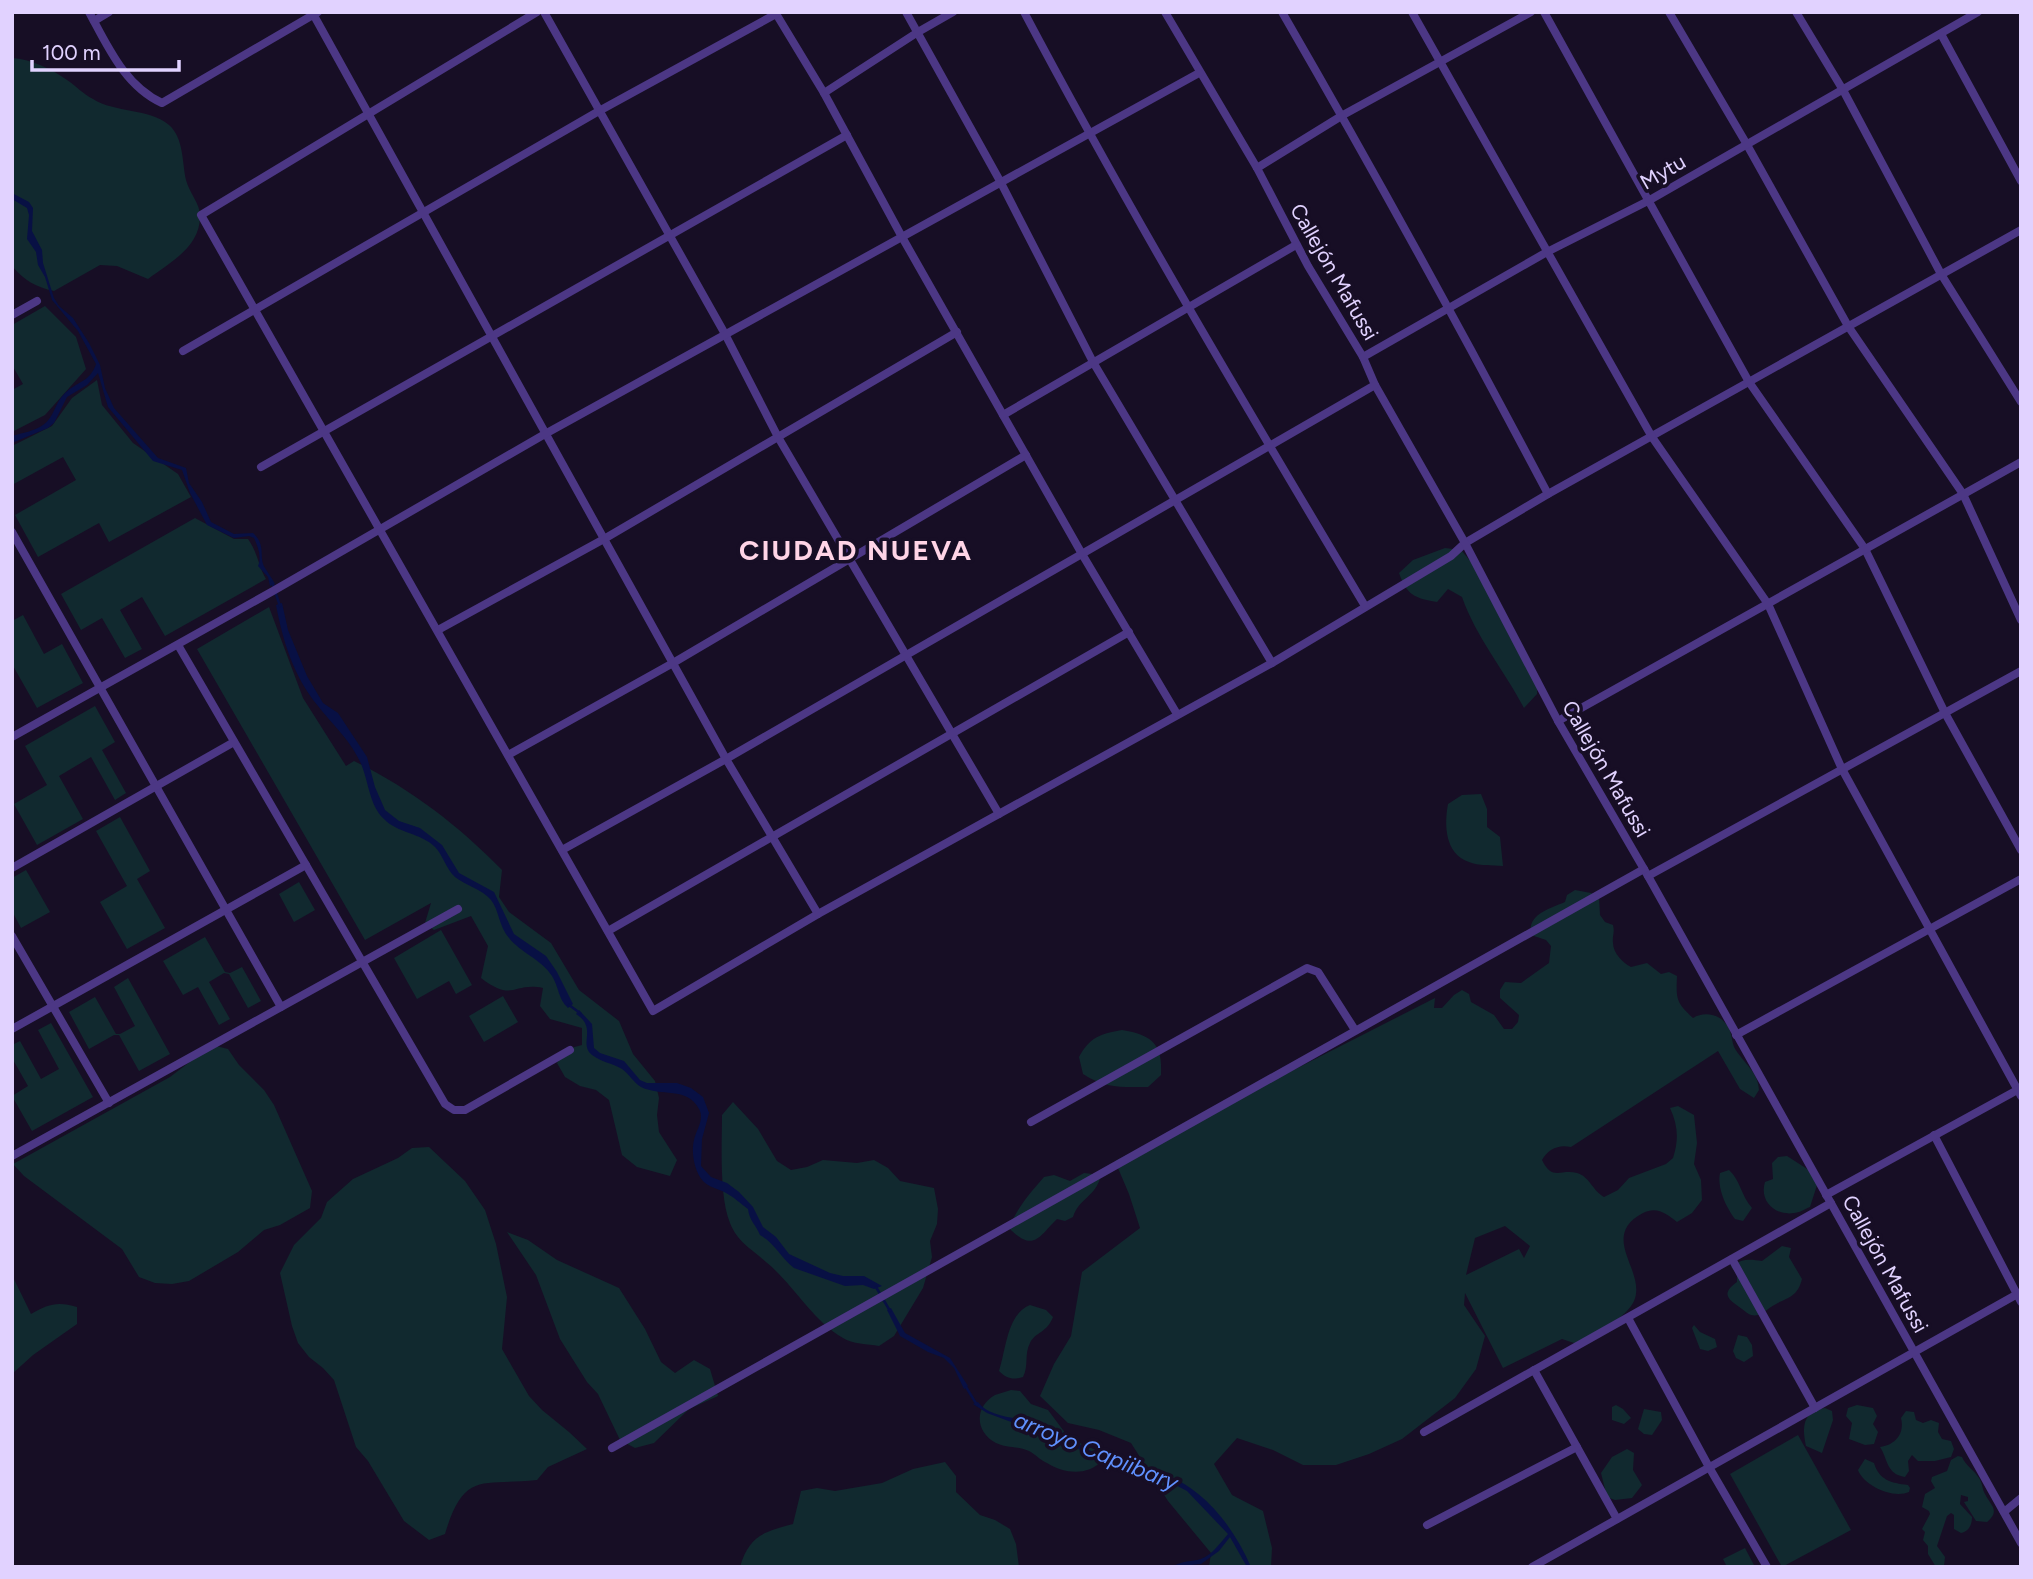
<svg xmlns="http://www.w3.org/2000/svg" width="2033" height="1579" font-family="Figtree,sans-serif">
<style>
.green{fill:#11292f;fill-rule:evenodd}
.water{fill:#081044}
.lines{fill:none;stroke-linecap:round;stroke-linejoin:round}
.stream{stroke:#081044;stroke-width:2.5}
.street{stroke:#4c3785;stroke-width:8}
.labels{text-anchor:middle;stroke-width:7;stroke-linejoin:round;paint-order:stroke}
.street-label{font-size:21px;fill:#e1d2ff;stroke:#170e25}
.water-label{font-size:23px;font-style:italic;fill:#6091ff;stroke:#170e25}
.district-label{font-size:28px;font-weight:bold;letter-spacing:2px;fill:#ffd4e6;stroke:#170e25}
</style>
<rect width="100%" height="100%" fill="#170e25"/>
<g class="green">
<path d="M12 58C30 59 52 69 67 80 76 86 83 94 93 99 115 113 149 108 169 125 184 138 182 163 186 180 189 192 200 204 200 215 201 247 169 263 148 279L117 266 100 265 54 291C36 287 25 281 12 266Z"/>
<polygon points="45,306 76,337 86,369 45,415 12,432 12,390 23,384 12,365 12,325"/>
<polygon points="97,380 102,405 133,443 178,474 191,497 109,542 99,523 38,557 15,515 76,480 63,457 12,485 12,446 52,426 72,398"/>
<path d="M195 518 234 539H248C258 553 258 565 266 579L165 636 142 597 120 610 142 649 125 658 102 618 81 630 61 594Z"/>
<path d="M1445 548 1461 550 1483 576 1509 636 1538 677 1537 694 1524 708C1504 670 1476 637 1462 597L1448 589 1437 602C1414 598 1407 595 1399 573L1413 560Z"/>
<path d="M269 607 303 698 346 766 354 761C411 789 458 825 502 870L499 897 509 912 551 943 579 990 619 1021 633 1054 655 1081 659 1098 657 1115 659 1132 677 1160 670 1176 637 1167 622 1155 609 1100 596 1090 580 1086 565 1077 557 1063 567 1049 582 1045V1028L550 1019 540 1006 543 988C512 982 514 1003 481 978L488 946 471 916 434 930 425 923 431 903 365 940 197 649Z"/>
<polygon points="23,615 44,654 62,644 83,683 37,708 12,664 12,621"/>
<polygon points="95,706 115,742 102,750 126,793 115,800 91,757 59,776 83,819 37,845 14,804 47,785 25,746"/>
<path d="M1481 794 1487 809V827L1500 837 1503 866C1492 865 1478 866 1469 862 1445 854 1444 825 1448 804L1462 795Z"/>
<polygon points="120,817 150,871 137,879 165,928 127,949 100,902 127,886 96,831"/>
<polygon points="26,870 50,912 21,928 12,911 12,878"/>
<polygon points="299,882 315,910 294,922 279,894"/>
<path d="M1575 890 1591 893 1599 897 1600 915 1605 922 1613 925C1615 933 1612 936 1613 943 1613 953 1623 963 1631 967L1647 963 1661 974 1669 972 1677 976C1676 999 1676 1002 1693 1018 1706 1010 1724 1015 1730 1031 1732 1036 1732 1042 1734 1047 1743 1063 1758 1071 1759 1090L1754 1098 1740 1089 1718 1051 1571 1147C1559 1144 1548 1149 1542 1160 1552 1181 1560 1169 1577 1173 1589 1176 1593 1191 1604 1197L1618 1190 1629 1178 1666 1164 1673 1158C1679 1140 1678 1125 1670 1108L1678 1106 1694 1115 1697 1143 1694 1164 1701 1180 1702 1200 1692 1213 1677 1222C1667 1214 1657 1206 1643 1213 1598 1237 1647 1271 1634 1301 1628 1316 1594 1336 1580 1345L1562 1339 1503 1368 1465 1293 1464 1305 1485 1336 1476 1369 1455 1398 1402 1439 1369 1454 1336 1465H1303L1273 1450 1237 1438 1214 1464 1232 1495 1263 1511 1272 1548 1271 1567H1209L1211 1553 1168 1501 1131 1443 1099 1430 1068 1423 1040 1396 1054 1364 1071 1336 1082 1272 1140 1228 1129 1194 1115 1161 1435 998 1434 1008H1442L1454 995 1462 990 1469 994 1471 1002 1494 1015 1504 1029H1512L1518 1022 1519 1015 1500 998V990L1505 982 1521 983 1549 963 1551 946 1546 940 1531 935C1527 914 1549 909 1565 902L1567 895ZM1505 1226 1530 1246 1524 1258 1519 1249 1466 1275 1475 1238Z"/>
<polygon points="441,930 472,985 456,994 449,981 417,999 394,958"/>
<polygon points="205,937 225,972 230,973 242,967 261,1001 248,1008 229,974 224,973 209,982 230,1019 219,1025 198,987 183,995 163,961"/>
<polygon points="128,978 170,1054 139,1071 119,1035 114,1035 89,1049 69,1012 95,997 116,1034 120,1034 135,1026 114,987"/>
<polygon points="503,996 518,1022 484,1042 469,1016"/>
<polygon points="51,1023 93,1097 32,1131 12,1096 28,1086 12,1058 12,1045 20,1041 41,1079 59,1069 38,1030"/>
<path d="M1122 1030C1152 1035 1163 1044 1161 1075L1148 1087C1122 1087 1106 1089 1083 1074L1079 1057C1090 1037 1100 1034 1122 1030Z"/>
<polygon points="212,1045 228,1049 239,1065 264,1090 274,1105 312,1191 310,1208 280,1225 264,1230 238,1252 189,1281 172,1284 155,1283 139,1277 122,1249 24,1176 13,1164 170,1077"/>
<path d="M733 1102 758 1129 777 1161 791 1170 807 1167 823 1160 857 1163 874 1160 888 1168 900 1181 934 1188 938 1209 937 1224 930 1241 932 1257 923 1288 894 1336 879 1346C868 1344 852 1344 843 1338 811 1319 794 1285 766 1262 751 1248 738 1243 730 1223 719 1196 722 1144 722 1115Z"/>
<path d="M429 1147 465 1181 485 1210 496 1244 507 1297 502 1349 529 1396 542 1410 569 1432 587 1449 548 1467 537 1480C482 1486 464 1470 445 1534L429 1540 404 1521 368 1461 356 1447 334 1380 323 1368 309 1357 298 1343 292 1326 280 1273 294 1245 321 1218 327 1202 353 1179 398 1158 412 1148Z"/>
<path d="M1787 1156 1815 1174 1818 1182 1810 1207C1805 1209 1799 1213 1794 1213 1775 1216 1759 1201 1765 1182L1773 1179 1772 1163 1778 1157Z"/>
<path d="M1729 1170C1741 1181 1741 1196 1752 1208L1743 1221 1735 1219C1726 1207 1717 1188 1720 1173Z"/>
<path d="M1084 1173 1101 1175C1096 1197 1079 1198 1073 1217L1065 1221 1057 1219C1040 1235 1034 1254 1009 1228 1017 1208 1030 1193 1044 1177L1054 1175 1070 1181Z"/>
<polygon points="507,1232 528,1240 557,1260 619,1288 645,1329 661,1362 675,1373 694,1360 710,1369 718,1396 689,1409 654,1443 635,1448 620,1440 598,1394 587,1382 560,1339 536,1275"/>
<path d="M1782 1246 1791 1248 1789 1257 1802 1279C1797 1299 1786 1297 1771 1307 1765 1311 1760 1317 1751 1315 1748 1314 1745 1311 1742 1309 1730 1300 1719 1295 1737 1282V1273L1731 1267C1742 1258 1750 1259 1762 1261Z"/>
<path d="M12 1275 31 1314C48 1304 58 1301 77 1307V1324L33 1355 12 1374Z"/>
<path d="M1030 1305 1046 1310 1053 1317C1047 1333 1035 1332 1030 1343 1024 1354 1029 1366 1023 1377 1013 1380 1007 1379 999 1371 1006 1350 1007 1314 1030 1305Z"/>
<polygon points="1694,1325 1700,1332 1715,1339 1717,1347 1708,1351 1700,1349 1692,1328"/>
<polygon points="1738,1335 1747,1337 1752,1345 1753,1356 1744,1362 1736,1358 1733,1351"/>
<path d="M1011 1390 1020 1391 1031 1404 1048 1410 1069 1438 1100 1452 1102 1461C1087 1476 1065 1474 1047 1463 1040 1460 1035 1454 1029 1451 1018 1446 1006 1448 996 1443 975 1432 974 1407 995 1395 1000 1393 1006 1392 1011 1390Z"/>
<polygon points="1616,1405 1623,1409 1631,1418 1624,1424 1612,1420 1612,1407"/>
<polygon points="1857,1405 1873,1408 1877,1416 1873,1424 1878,1432 1874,1444 1865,1445 1849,1439 1852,1423 1846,1416 1848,1408"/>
<path d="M1825 1408 1832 1411 1833 1420 1822 1453 1806 1446C1802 1428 1802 1411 1825 1408Z"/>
<polygon points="1644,1409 1661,1412 1662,1420 1652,1435 1644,1434 1638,1429"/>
<path d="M1906 1411 1914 1412 1916 1420 1923 1423 1931 1420 1939 1423 1938 1432 1942 1439 1951 1441 1954 1449 1951 1457 1935 1461H1918L1912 1455 1908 1461 1909 1471 1905 1477C1886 1474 1888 1459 1880 1447 1895 1445 1905 1434 1901 1418Z"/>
<polygon points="1798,1435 1851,1530 1782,1567 1730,1474"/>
<polygon points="1627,1449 1634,1453 1633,1470 1642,1485 1632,1498 1615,1500 1607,1497 1601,1473 1612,1457"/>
<path d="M1958 1456 1962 1457C1966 1466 1974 1470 1979 1478 1983 1484 1982 1489 1985 1494 1990 1505 2001 1510 1987 1522L1976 1521 1964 1502 1968 1501V1497L1961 1495 1960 1504 1972 1517C1972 1525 1969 1531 1961 1533L1954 1529V1515L1951 1513 1947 1516 1937 1546 1945 1557 1944 1566 1936 1567 1928 1554V1546L1923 1540 1925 1532 1922 1529 1930 1514 1929 1511 1922 1507 1925 1494 1935 1488 1931 1481 1932 1477 1947 1471 1951 1460Z"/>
<path d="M1865 1459 1874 1463C1879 1480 1891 1483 1908 1485L1910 1488 1909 1492C1893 1499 1864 1486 1858 1470Z"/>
<path d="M945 1462 956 1476V1492L980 1515 995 1520 1010 1529 1016 1544 1019 1567H740C749 1536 763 1532 793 1524L801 1491 817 1488 835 1491 882 1483 913 1469Z"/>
<polygon points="1745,1548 1755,1567 1727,1567 1723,1559"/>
</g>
<g class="water">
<path d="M12 193 29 202 33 208 32 231 42 250 43 263 54 298 59 306 73 318 89 343 100 365 105 388 114 408 158 458 186 468 189 483 202 502 211 522 234 534 253 533C267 546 258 556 265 568 268 573 272 578 275 584L270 586 268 577 258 566C262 557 258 547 254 538L249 536 234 538 207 525 190 493 182 470 153 461 108 407 98 373 87 385 67 397 54 423 48 428 12 443V436C22 433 35 431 43 425 54 418 55 402 65 393 78 381 90 382 96 364L78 331 52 300 45 277 38 265 36 252 27 239 29 215 27 208 12 199Z"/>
<path d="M282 603 288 630 307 676 323 703 338 713 367 757 375 787 385 810 399 821 420 828 442 845 459 873 494 892 514 934 546 956 557 972 573 1004 568 1008C558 999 559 987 552 976 541 959 521 953 509 938 499 927 499 910 491 900 482 889 466 886 455 877 446 869 443 855 435 847 421 833 397 833 384 819 367 803 369 775 357 756 347 737 331 723 318 706 294 677 283 642 276 605Z"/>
<path d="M579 1010 592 1024 594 1048 600 1053 624 1061 640 1080 647 1083H677L691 1088 703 1097 709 1113 702 1139 701 1166 711 1177 727 1183 739 1192 753 1207 763 1227 776 1237 789 1254 830 1273 843 1276H864L882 1286 874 1289 863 1285 845 1286 794 1268C780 1257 775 1243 760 1235 756 1225 749 1220 748 1209 741 1204 734 1197 726 1193 719 1189 708 1187 703 1181 694 1171 691 1152 694 1140 696 1130 705 1119 699 1109 687 1086 661 1097 641 1087 634 1083 629 1074 622 1069 612 1063 601 1062 592 1055 578 1044 598 1028 576 1014Z"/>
<polygon points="891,1308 905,1333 950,1358 968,1386 964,1389 954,1368 944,1358 928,1352 900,1336 887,1310"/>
<path d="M978 1402C990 1419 1023 1418 1043 1423 1060 1428 1073 1442 1089 1450 1112 1461 1137 1465 1161 1473 1204 1488 1233 1526 1251 1567H1247L1230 1537 1219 1551 1201 1564 1172 1567C1183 1560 1191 1562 1201 1559 1212 1555 1221 1542 1228 1534L1187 1491 1166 1480 1120 1467 1087 1454 1041 1426 1014 1423 987 1413 973 1404Z"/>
</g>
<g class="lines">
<g class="stream">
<polyline points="272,582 280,606"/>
<polyline points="569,1005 580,1013"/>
<polyline points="876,1287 890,1311"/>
<polyline points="966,1387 977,1405"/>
</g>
<g class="street">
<path d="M89 12C108 47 125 86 162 103L318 12"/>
<polyline points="312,12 726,759 818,914"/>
<polyline points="537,12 201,215 653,1011 818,914 1272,663 1451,556 1465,543 1548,494 2021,230"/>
<polyline points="544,12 725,334 778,437 999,814"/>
<polyline points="775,12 824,93 902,237 1082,554 1177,714"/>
<polyline points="906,12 1000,181 1093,362 1272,663"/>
<path d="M1024 12C1131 214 1248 410 1365 606"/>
<polyline points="1165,12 1257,168 1308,266 1363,357 1375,385 1465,543 1558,721 1648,876 2021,1543"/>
<path d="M1282 12C1374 171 1462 331 1548 494"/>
<polyline points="1412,12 1652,437 1768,604 1842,769 2021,1096"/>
<polyline points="1544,12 1749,382 1865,549 1945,713 2021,850"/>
<polyline points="1669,12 1746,143 1848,326 1963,494 2021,620"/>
<polyline points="1796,12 1843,90 1941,274 2021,402"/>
<polyline points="94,21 109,12"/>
<polyline points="1941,34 2021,181"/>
<polyline points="824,93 918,32 953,12"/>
<polyline points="1257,168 1343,115 1531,12"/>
<polyline points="12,315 37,301"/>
<polyline points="183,351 599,111 776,14"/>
<polyline points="1363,357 1547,252 1648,201 1978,12"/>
<polyline points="1003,415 1296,245"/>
<polyline points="261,467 847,135"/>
<polyline points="12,532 281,1007"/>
<polyline points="438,630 604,539 957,332"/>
<polyline points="178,645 445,1104 454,1110 465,1110 570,1050"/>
<polyline points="1558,721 2021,462"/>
<polyline points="12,737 273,591 545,434 1199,73"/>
<polyline points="508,755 673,663 1026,455"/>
<polyline points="562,850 726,759 1375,385"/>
<polyline points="12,868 234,742"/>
<polyline points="1648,876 2021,671"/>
<polyline points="608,931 1129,632"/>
<polyline points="12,936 109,1103"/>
<polyline points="12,1029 306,865"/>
<polyline points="1736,1035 2021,879"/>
<polyline points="1031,1122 1307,968 1318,972 1355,1030"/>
<polyline points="1934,1135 2021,1302"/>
<polyline points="12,1156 458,909"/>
<polyline points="1826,1195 2021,1088"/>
<polyline points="1732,1259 1815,1408"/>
<polyline points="1628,1318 1709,1467 1767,1567"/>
<polyline points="1534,1370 1617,1519"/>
<polyline points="1424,1432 1831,1203"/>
<polyline points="612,1448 1644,869"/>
<polyline points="2004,1512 2021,1498"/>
<polyline points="1427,1525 1577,1447"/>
<polyline points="1532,1567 2021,1292"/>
</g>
</g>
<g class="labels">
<g class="street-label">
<text transform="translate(1663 172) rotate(-30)" y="7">Mytu</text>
<text transform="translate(1334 272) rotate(60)" y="7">Callejón Mafussi</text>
<text transform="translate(1606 769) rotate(60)" y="7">Callejón Mafussi</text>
<text transform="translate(1885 1264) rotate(61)" y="7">Callejón Mafussi</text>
</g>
<g class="water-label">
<text transform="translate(1096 1451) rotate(22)" y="8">arroyo Capiibary</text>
</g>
<g class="district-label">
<text x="856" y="560">CIUDAD NUEVA</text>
</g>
</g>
<rect width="2033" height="1579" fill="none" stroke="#e1d2ff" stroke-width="28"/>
<path d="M32 60v10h147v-10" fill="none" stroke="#e1d2ff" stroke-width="3.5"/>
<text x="42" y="60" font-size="21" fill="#e1d2ff" stroke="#170e25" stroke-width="5" paint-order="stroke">100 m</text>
</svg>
